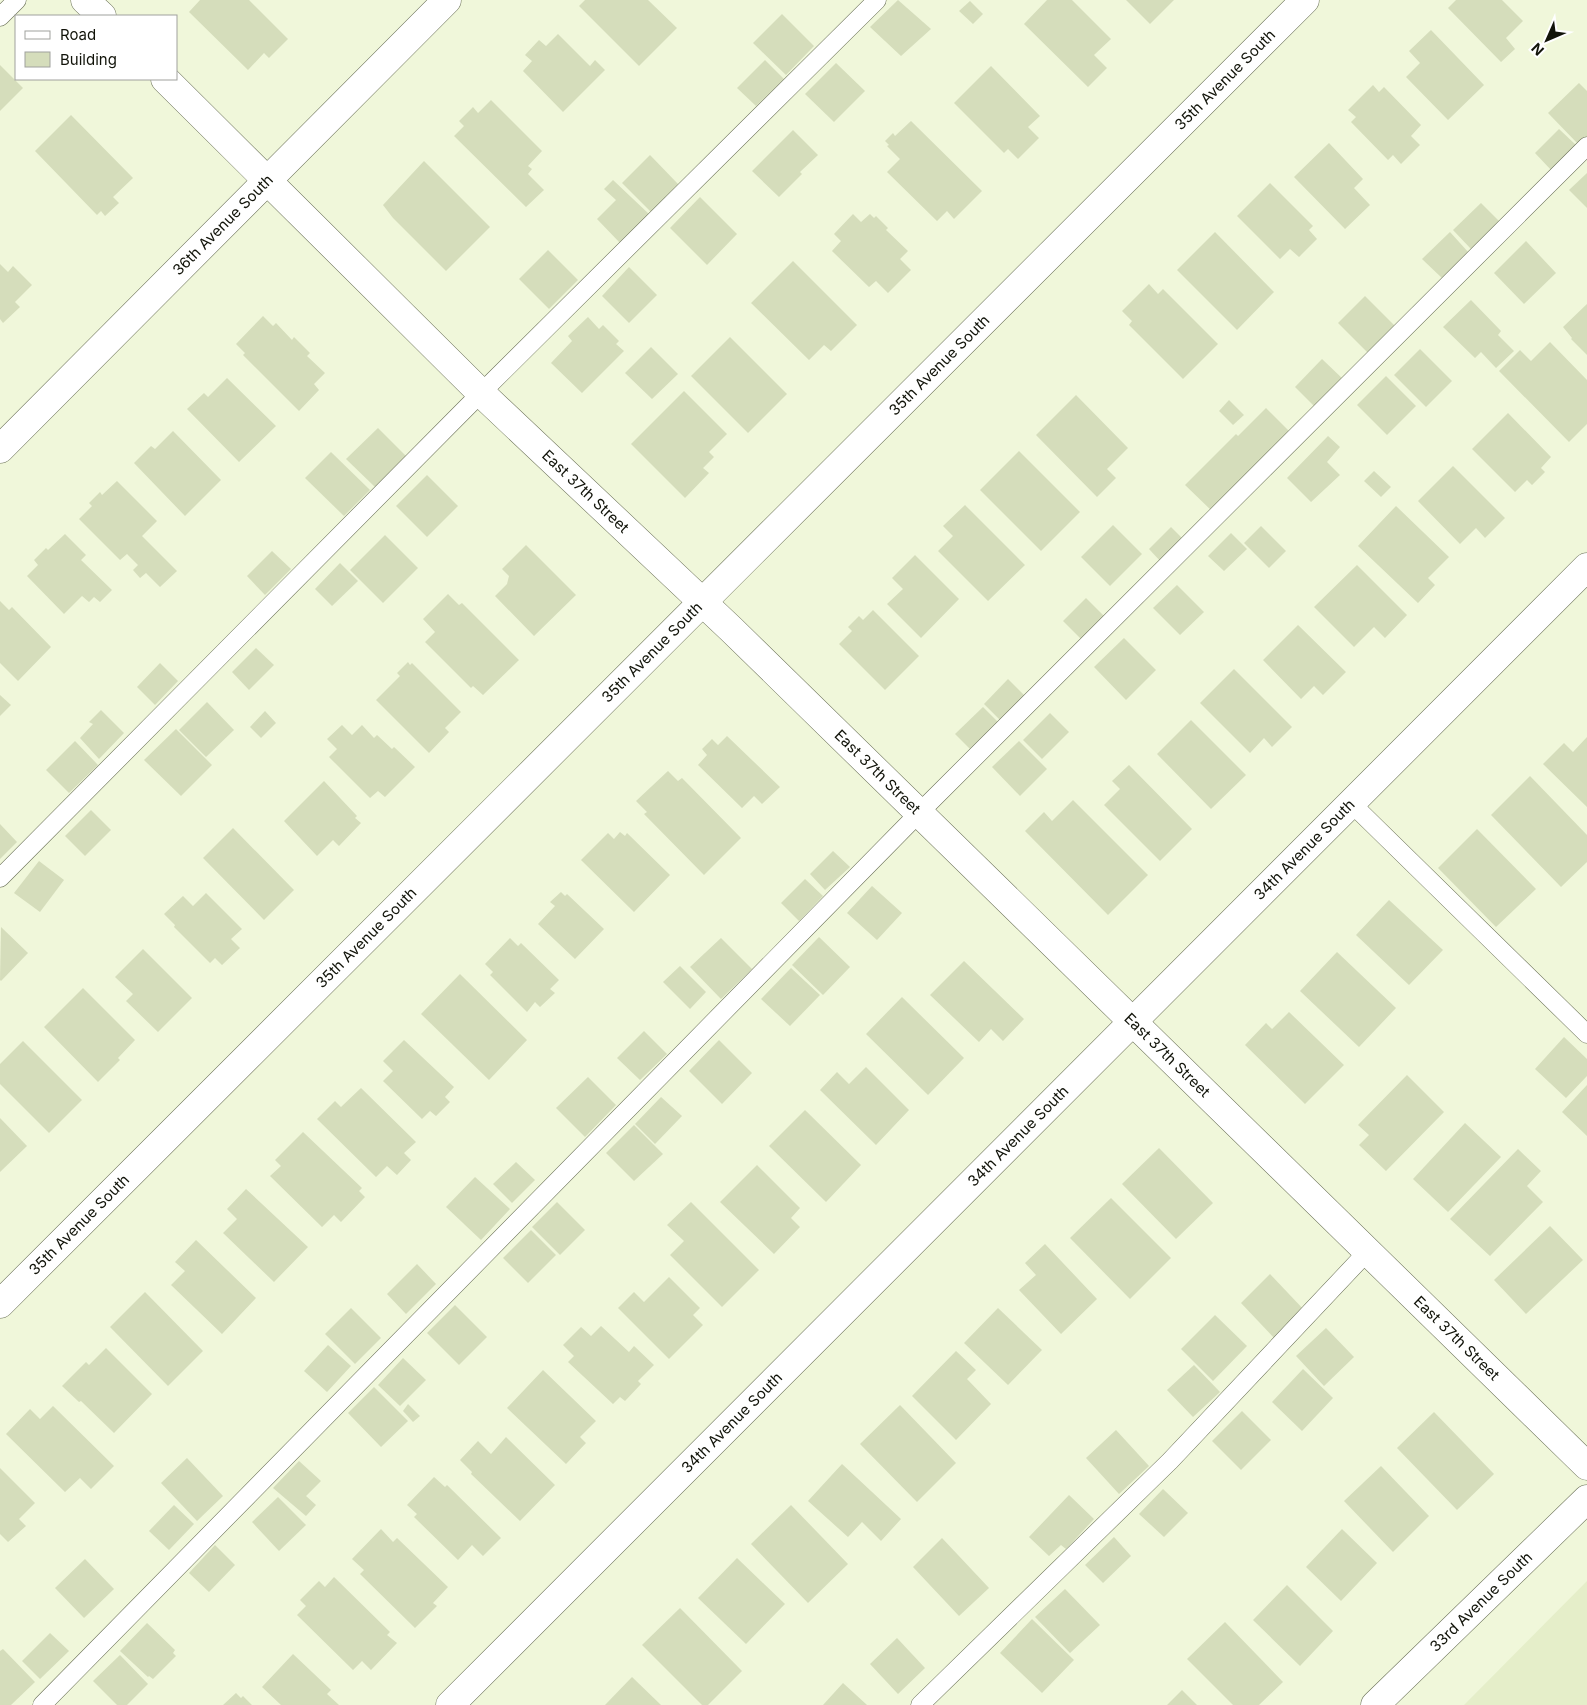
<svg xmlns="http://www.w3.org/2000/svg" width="1587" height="1705" font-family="Inter,sans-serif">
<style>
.built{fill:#e5eec9}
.building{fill:#d5ddbb}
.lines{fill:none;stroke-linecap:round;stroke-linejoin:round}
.service-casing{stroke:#686e55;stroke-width:19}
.minor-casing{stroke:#686e55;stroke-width:29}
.tertiary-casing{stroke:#686e55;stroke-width:29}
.service{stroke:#fff;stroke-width:18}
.minor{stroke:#fff;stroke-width:28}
.tertiary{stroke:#fff;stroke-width:28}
.labels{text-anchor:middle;stroke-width:5;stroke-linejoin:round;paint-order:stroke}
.street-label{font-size:15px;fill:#111309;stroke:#fff}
</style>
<rect width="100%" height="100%" fill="#f0f7da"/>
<polygon class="built" points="1587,1581 1587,1705 1464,1705"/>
<g class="building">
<polygon points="200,0 249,0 288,39 269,58 264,53 248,70 189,12"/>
<polygon points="585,0 648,0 677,28 639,66 579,6"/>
<polygon points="898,0 931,29 901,56 870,27"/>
<polygon points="1047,0 1072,0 1111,39 1094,55 1107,68 1088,87 1024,24"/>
<polygon points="1126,0 1174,0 1150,24"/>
<polygon points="1456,0 1502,0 1523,21 1506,38 1515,49 1501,62 1448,8"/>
<polygon points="970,1 983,14 973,24 959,11"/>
<polygon points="782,14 814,46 786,75 753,43"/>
<polygon points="1431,30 1484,85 1448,120 1406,77 1420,63 1409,51"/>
<polygon points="558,34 590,66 595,60 605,70 563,112 523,71 532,61 525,55 539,40 546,46"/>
<polygon points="765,60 784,79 756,106 737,88"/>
<polygon points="836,63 865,91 834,122 805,94"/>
<polygon points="0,65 23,88 0,111"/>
<polygon points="991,66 1040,116 1028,127 1039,138 1018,159 1008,149 1004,153 954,103"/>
<polygon points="1579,83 1587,91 1587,136 1579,145 1548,113"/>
<polygon points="1373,85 1379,92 1384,87 1421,125 1411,136 1420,145 1401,164 1393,155 1388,160 1351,122 1356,117 1348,110"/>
<polygon points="491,100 542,151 528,166 532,169 528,174 544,190 526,207 454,136 464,126 459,121 473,107 478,113"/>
<polygon points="71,115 133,178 113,197 119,203 105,216 101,211 97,215 35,151"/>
<polygon points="911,121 982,191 954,219 947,211 937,221 887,172 900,159 887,146 889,145 885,141 893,133 895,136"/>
<polygon points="1559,129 1577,146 1552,171 1535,153"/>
<polygon points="793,130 818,155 800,172 802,174 779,197 752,171"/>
<polygon points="1329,143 1363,179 1354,188 1370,205 1345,229 1294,177"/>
<polygon points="650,155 678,184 651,212 622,183"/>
<polygon points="424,161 490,227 446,271 393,218 383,205"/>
<polygon points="1587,173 1587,208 1569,190"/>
<polygon points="613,180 650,215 621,244 597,219 616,200 604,189"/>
<polygon points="1270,183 1313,226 1309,230 1317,239 1299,257 1290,249 1280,259 1237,216"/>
<polygon points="700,197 737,234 707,265 670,228"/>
<polygon points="1481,203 1500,222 1472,250 1453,230"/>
<polygon points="853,214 861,222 870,214 874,218 876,216 888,228 886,230 908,251 900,259 911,270 888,293 876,281 869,287 832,251 841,241 834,234"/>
<polygon points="1215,232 1274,292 1237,330 1177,270"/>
<polygon points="1450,232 1469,253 1443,279 1422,259"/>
<polygon points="1526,241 1556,273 1524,304 1494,273"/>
<polygon points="548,250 578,280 549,309 519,279"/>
<polygon points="793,261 857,325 831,351 824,345 809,360 751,303"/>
<polygon points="0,264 8,272 13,266 32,285 15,302 20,307 3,323 0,319"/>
<polygon points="629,267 657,295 629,323 602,296"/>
<polygon points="1149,284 1158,294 1163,289 1218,344 1183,379 1129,325 1132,321 1122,311"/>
<polygon points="1365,296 1395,326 1368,353 1338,323"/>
<polygon points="1471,300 1501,331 1498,335 1514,351 1496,368 1481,352 1475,358 1443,327"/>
<polygon points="1587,304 1587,355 1571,339 1572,338 1563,327"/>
<polygon points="263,316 273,326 276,323 292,340 294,337 310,353 307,356 325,373 314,384 319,390 299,411 243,355 245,353 236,344"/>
<polygon points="588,317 599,329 603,325 619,341 616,344 624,351 582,393 551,363 572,341 568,336"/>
<polygon points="730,337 787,394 748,433 691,376"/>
<polygon points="1550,342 1587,380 1587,424 1569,442 1499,371 1520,350 1531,361"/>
<polygon points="651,347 678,374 652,399 625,373"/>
<polygon points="1420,349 1452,381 1426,407 1394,375"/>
<polygon points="1322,359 1345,381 1317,409 1295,387"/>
<polygon points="1386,376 1416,406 1387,435 1357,405"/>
<polygon points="227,378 276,426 239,462 187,409 204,393 208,397"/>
<polygon points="684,391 727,434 709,452 714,457 703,468 709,473 685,498 631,444"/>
<polygon points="1076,395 1128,448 1107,469 1116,478 1097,497 1036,435"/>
<polygon points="1229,400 1244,415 1233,425 1219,411"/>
<polygon points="1266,408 1291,433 1213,512 1185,485 1236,434 1238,436"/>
<polygon points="1508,413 1551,457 1541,468 1545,472 1532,485 1527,480 1515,492 1472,449"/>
<polygon points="378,428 406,456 375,487 346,459"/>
<polygon points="173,431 221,480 185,516 134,463 151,446 155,449"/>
<polygon points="1328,436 1340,447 1327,462 1340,475 1311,502 1287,478"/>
<polygon points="1019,451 1080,512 1041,551 980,490"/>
<polygon points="331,452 370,490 344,516 305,478"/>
<polygon points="1453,466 1505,518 1485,538 1476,528 1460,544 1418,501"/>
<polygon points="1374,471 1391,487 1381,497 1364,481"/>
<polygon points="427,475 458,506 427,537 396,506"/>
<polygon points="117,481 157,521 142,536 177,571 160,587 146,573 140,578 133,570 138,565 127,554 120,560 79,519 92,506 89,503 100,492 102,495"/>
<polygon points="965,505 1025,565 988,601 938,551 953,536 943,526"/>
<polygon points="1396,506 1449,557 1428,578 1435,585 1418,603 1358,546"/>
<polygon points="1113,525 1142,554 1110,586 1081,557"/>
<polygon points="1261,526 1286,551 1269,568 1244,543"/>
<polygon points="1171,527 1184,540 1162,563 1149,549"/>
<polygon points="1231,533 1247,549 1224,571 1208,556"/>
<polygon points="65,534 86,555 81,560 112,590 100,602 94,597 89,602 82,596 64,614 27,576 38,565 34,560 46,548 48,550"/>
<polygon points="385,535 418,568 383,603 350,570"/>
<polygon points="526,545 576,595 534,636 495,596 507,584 509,576 502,569"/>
<polygon points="272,551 291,569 265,595 247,576"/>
<polygon points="915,555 959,599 921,638 887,604 903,589 892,578"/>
<polygon points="340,563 358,581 332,606 315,589"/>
<polygon points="1357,565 1407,615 1385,638 1374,627 1354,647 1314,607"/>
<polygon points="1177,585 1204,612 1180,635 1153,608"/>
<polygon points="448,594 459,605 462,603 519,660 483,695 473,686 471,688 425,642 435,632 423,619"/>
<polygon points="1086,598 1105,617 1082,640 1063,621"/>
<polygon points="0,601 9,610 12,607 51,647 18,681 0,663"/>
<polygon points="873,610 919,656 885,690 839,644 852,631 848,627 859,616 863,620"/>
<polygon points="1298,625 1346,672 1323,695 1314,686 1301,699 1263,660"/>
<polygon points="1124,638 1156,670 1126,700 1094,667"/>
<polygon points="256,648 274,665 249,690 232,672"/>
<polygon points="408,662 410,665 412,663 461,712 445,728 449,732 429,753 376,700 400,676 397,673"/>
<polygon points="160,663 178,681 155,705 137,687"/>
<polygon points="1234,669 1292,727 1272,747 1264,738 1250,753 1200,703"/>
<polygon points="1008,679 1026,697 1002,722 984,704"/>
<polygon points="0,695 11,705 0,716"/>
<polygon points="207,702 234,730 206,757 179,730"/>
<polygon points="983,707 999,723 972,751 955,734"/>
<polygon points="101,710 124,733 99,759 80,738 93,724 89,722"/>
<polygon points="265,711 276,723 261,738 250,727"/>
<polygon points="1050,713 1069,732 1042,759 1023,740"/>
<polygon points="1191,720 1246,775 1211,809 1157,754"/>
<polygon points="342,725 352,735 362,725 374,738 377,735 392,749 394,747 415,767 385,797 378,791 370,798 329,757 337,749 327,739"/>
<polygon points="176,729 212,765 181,796 144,760"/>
<polygon points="727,736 780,787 762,804 754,796 742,808 698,765 707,755 702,749 712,739 718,745"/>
<polygon points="1587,737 1587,807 1543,764 1564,743 1573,752"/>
<polygon points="75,741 98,765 69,793 46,770"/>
<polygon points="1019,741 1047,769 1020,796 992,767"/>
<polygon points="1129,765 1192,829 1160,861 1104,805 1120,789 1112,781"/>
<polygon points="668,771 678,781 682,778 741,838 704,875 644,814 647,812 636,801"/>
<polygon points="1530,776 1587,835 1587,862 1561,887 1491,815"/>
<polygon points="324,781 357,816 355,818 361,823 339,846 333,840 317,856 284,821"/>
<polygon points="1073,800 1148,875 1108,915 1025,831 1044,812 1052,821"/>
<polygon points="91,810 111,830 85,856 65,836"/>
<polygon points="0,824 17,842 0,859"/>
<polygon points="233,828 294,890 264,920 203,858"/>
<polygon points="1477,829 1536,889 1496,927 1438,868"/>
<polygon points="620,832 625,836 627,833 670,875 634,912 581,860 608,833 614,839"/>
<polygon points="833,851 850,867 825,890 810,874"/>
<polygon points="39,861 64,880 40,912 14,893"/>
<polygon points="805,879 823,896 799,921 781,903"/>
<polygon points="872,886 902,913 877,940 847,913"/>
<polygon points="561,892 565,896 567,894 604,929 575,959 538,924 555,906 550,902"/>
<polygon points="206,893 242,929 231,939 240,948 222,965 215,958 210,963 174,927 175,925 164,914 183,896 193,906"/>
<polygon points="1389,900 1443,950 1409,985 1356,935"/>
<polygon points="1,927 28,953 1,981 0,980"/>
<polygon points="819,937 850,967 823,995 792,965"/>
<polygon points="510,938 518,946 521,943 559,980 550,989 555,993 540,1007 535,1002 527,1012 490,975 493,972 485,964"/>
<polygon points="721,938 752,969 721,999 690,967"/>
<polygon points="143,949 192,998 158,1032 126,1001 133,994 115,977"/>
<polygon points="1337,952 1396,1008 1359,1047 1300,991"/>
<polygon points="964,961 1024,1019 1003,1041 991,1029 979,1042 930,995"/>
<polygon points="680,966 706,992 690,1009 663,982"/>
<polygon points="791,968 820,995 790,1026 761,999"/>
<polygon points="460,974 527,1040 489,1080 421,1014"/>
<polygon points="83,988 135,1040 118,1058 120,1060 98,1082 44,1027"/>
<polygon points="902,997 964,1058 928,1095 866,1034"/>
<polygon points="1289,1012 1344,1065 1305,1104 1245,1045 1266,1023 1272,1029"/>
<polygon points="644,1031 667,1054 640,1080 617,1058"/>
<polygon points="1564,1037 1587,1059 1587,1076 1566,1098 1535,1069"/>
<polygon points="404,1040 454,1087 445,1097 450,1102 436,1116 430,1111 422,1119 383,1081 393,1071 383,1061"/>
<polygon points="719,1040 752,1073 722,1104 689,1071"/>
<polygon points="23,1041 82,1100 49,1133 0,1084 0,1064"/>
<polygon points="866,1067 909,1110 876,1145 820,1090 837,1072 849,1084"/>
<polygon points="1407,1075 1444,1112 1386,1171 1359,1145 1369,1135 1358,1125"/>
<polygon points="588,1077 616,1105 585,1137 556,1108"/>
<polygon points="1587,1085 1587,1136 1562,1112"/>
<polygon points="361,1088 416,1142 404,1153 411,1160 397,1175 387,1166 376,1177 317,1119 335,1101 341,1107"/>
<polygon points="661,1097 682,1116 655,1144 635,1124"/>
<polygon points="805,1110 861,1165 826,1202 769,1146"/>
<polygon points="0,1118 27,1146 0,1172"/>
<polygon points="1465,1123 1501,1157 1448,1212 1413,1179"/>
<polygon points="634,1125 663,1154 634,1181 606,1153"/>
<polygon points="303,1132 362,1188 359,1191 365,1197 341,1222 334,1215 322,1227 270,1176 281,1166 275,1160"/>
<polygon points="1159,1148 1213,1203 1176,1239 1122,1184"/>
<polygon points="1518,1149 1541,1171 1527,1186 1543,1202 1490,1256 1450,1219"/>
<polygon points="516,1162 535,1180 512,1203 493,1184"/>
<polygon points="757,1165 800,1208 791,1218 800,1227 774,1254 720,1202"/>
<polygon points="475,1177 510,1209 481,1240 446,1207"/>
<polygon points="246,1189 308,1247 274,1282 223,1233 237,1219 227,1209"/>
<polygon points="1111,1198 1171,1258 1130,1299 1070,1238"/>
<polygon points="557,1202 585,1230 560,1255 532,1227"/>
<polygon points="691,1202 759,1270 722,1307 670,1255 684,1241 667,1225"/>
<polygon points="1550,1226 1583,1260 1526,1314 1494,1280"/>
<polygon points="531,1230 556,1255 528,1283 503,1258"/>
<polygon points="196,1240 256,1298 222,1334 171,1285 185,1271 175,1262"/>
<polygon points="1045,1244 1097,1299 1061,1334 1019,1290 1036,1275 1025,1263"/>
<polygon points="417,1264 436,1284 406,1314 387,1294"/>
<polygon points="1270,1274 1306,1312 1276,1340 1241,1303"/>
<polygon points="669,1277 700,1308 693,1315 703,1325 669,1359 618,1308 634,1292 644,1302"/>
<polygon points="145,1292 203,1351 168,1386 110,1327"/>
<polygon points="455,1305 487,1337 459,1365 427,1333"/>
<polygon points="351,1308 381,1338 355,1364 325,1334"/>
<polygon points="998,1308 1042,1350 1008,1385 964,1343"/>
<polygon points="1215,1315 1247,1346 1213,1381 1181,1349"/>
<polygon points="601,1326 629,1352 634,1346 654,1365 638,1381 641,1384 625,1401 620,1397 613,1404 568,1362 574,1356 563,1345 581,1327 591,1336"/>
<polygon points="1326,1328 1354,1357 1324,1386 1296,1356"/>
<polygon points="328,1345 351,1366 327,1392 304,1371"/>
<polygon points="106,1348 152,1394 114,1433 81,1401 79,1402 62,1386 86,1362 89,1365"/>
<polygon points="956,1351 976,1370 967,1379 991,1404 956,1440 912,1396"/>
<polygon points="403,1358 426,1380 400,1406 378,1385"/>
<polygon points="1194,1365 1220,1392 1193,1417 1167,1390"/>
<polygon points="1303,1369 1333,1398 1302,1431 1272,1402"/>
<polygon points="543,1370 596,1421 580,1437 586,1443 566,1464 507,1408"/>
<polygon points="374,1387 408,1421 381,1447 348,1413"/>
<polygon points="408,1404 420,1416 413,1422 403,1411"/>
<polygon points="900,1405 956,1463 917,1502 860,1444"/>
<polygon points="53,1406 114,1466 91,1489 80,1478 65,1492 6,1434 30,1409 40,1419"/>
<polygon points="1242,1411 1271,1440 1241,1470 1212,1441"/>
<polygon points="1434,1412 1494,1474 1457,1510 1397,1448"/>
<polygon points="1116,1430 1149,1466 1119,1494 1086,1458"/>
<polygon points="506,1437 555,1485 520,1521 471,1474 472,1472 460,1460 478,1441 491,1454"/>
<polygon points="187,1458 223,1496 197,1521 161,1483"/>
<polygon points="299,1461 321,1481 306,1496 316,1505 306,1516 273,1488"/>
<polygon points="842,1464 901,1519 881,1541 862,1522 848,1537 808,1501"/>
<polygon points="1381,1466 1429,1516 1393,1552 1344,1501"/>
<polygon points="0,1468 35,1503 19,1519 26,1526 8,1542 0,1534"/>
<polygon points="434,1477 445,1487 447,1485 501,1538 483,1556 472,1545 458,1560 414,1517 417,1514 407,1505"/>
<polygon points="1163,1489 1188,1513 1164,1537 1139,1514"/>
<polygon points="1069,1495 1094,1519 1066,1549 1061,1545 1049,1556 1029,1537"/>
<polygon points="278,1497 306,1525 279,1551 252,1522"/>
<polygon points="174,1505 194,1524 169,1550 149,1531"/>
<polygon points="791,1505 848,1564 808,1603 751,1544"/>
<polygon points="381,1529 393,1542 397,1538 448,1587 433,1603 437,1606 415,1628 360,1574 364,1570 352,1559"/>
<polygon points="1342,1529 1377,1563 1341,1601 1306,1567"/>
<polygon points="1114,1537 1131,1556 1103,1583 1085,1565"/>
<polygon points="942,1538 989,1588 959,1616 913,1567"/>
<polygon points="215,1545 235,1565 209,1592 189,1573"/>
<polygon points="737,1558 785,1604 746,1644 698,1598"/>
<polygon points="85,1559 114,1589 84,1618 55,1588"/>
<polygon points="334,1577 390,1632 387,1635 397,1643 371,1670 362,1661 353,1670 297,1615 306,1606 300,1600 319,1581 325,1587"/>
<polygon points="1287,1585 1333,1631 1300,1666 1253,1620"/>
<polygon points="1065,1589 1100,1625 1070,1653 1035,1617"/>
<polygon points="680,1608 742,1671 708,1705 702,1705 642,1645"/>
<polygon points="1032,1619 1074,1660 1042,1693 1000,1653"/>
<polygon points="1225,1622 1283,1682 1259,1705 1233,1705 1187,1659"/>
<polygon points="147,1623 175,1650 173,1653 176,1656 153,1679 149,1676 148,1677 120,1651"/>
<polygon points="50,1633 69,1651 40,1679 22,1661"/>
<polygon points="897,1638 925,1668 898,1694 870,1664"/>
<polygon points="3,1649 35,1682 11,1705 0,1705 0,1651"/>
<polygon points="293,1654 331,1690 327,1694 339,1705 281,1705 262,1687"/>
<polygon points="120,1655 148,1684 127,1705 117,1705 93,1681"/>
<polygon points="632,1677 661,1705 605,1705"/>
<polygon points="843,1683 867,1705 823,1705"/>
<polygon points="1182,1690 1197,1705 1167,1705"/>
<polygon points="236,1693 241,1698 243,1696 252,1705 223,1705"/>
</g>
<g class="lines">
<g class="service-casing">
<g id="service">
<polyline points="0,17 17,0"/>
<polyline points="1351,803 1587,1034"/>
<polyline points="0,878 481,393 877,0"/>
<polyline points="42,1705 919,813 1587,146"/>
<polyline points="920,1705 1170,1461 1368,1251"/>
</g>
</g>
<g class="minor-casing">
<g id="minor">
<polyline points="85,0 102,16"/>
<path id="s1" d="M165 79 481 393 732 630 1587 1466"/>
<path id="s2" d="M0 1304 1305 0"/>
<path id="s3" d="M450 1705 1587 567"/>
<path id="s4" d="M1375 1705 1587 1499"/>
</g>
</g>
<g class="tertiary-casing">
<g id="tertiary">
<path id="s5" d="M0 449 447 0"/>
</g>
</g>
<use href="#service" class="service"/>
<use href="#minor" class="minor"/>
<use href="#tertiary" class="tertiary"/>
</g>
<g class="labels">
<g class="street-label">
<text dy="5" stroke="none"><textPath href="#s2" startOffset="1732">35th Avenue South</textPath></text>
<text dy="5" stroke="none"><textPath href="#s5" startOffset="316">36th Avenue South</textPath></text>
<text dy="5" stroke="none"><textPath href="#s2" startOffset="1328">35th Avenue South</textPath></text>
<text dy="5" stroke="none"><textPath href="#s1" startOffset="589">East 37th Street</textPath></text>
<text dy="5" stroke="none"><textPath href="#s2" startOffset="922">35th Avenue South</textPath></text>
<text dy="5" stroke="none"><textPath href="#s1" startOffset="994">East 37th Street</textPath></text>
<text dy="5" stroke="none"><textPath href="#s3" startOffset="1209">34th Avenue South</textPath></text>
<text dy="5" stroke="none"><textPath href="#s2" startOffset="518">35th Avenue South</textPath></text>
<text dy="5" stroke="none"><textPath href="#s1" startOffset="1399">East 37th Street</textPath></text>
<text dy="5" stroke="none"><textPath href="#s3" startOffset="804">34th Avenue South</textPath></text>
<text dy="5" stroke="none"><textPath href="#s2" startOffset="112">35th Avenue South</textPath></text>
<text dy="5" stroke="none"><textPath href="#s1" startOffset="1804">East 37th Street</textPath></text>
<text dy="5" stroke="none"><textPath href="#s3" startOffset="399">34th Avenue South</textPath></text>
<text dy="5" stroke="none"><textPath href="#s4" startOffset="148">33rd Avenue South</textPath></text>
</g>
</g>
<rect x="15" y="15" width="162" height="65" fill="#ffffff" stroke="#a0a19d"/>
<rect x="25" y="31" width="25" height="8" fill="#ffffff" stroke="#a0a19d"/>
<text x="60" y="40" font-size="15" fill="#111309">Road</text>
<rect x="25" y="52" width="25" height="15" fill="#d5ddbb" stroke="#a0a19d"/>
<text x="60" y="65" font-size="15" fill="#111309">Building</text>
<g transform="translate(1547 40) rotate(225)" stroke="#ffffff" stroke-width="4" paint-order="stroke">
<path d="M0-4L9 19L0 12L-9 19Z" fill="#111309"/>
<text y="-8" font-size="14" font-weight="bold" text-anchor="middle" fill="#111309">N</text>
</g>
</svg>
